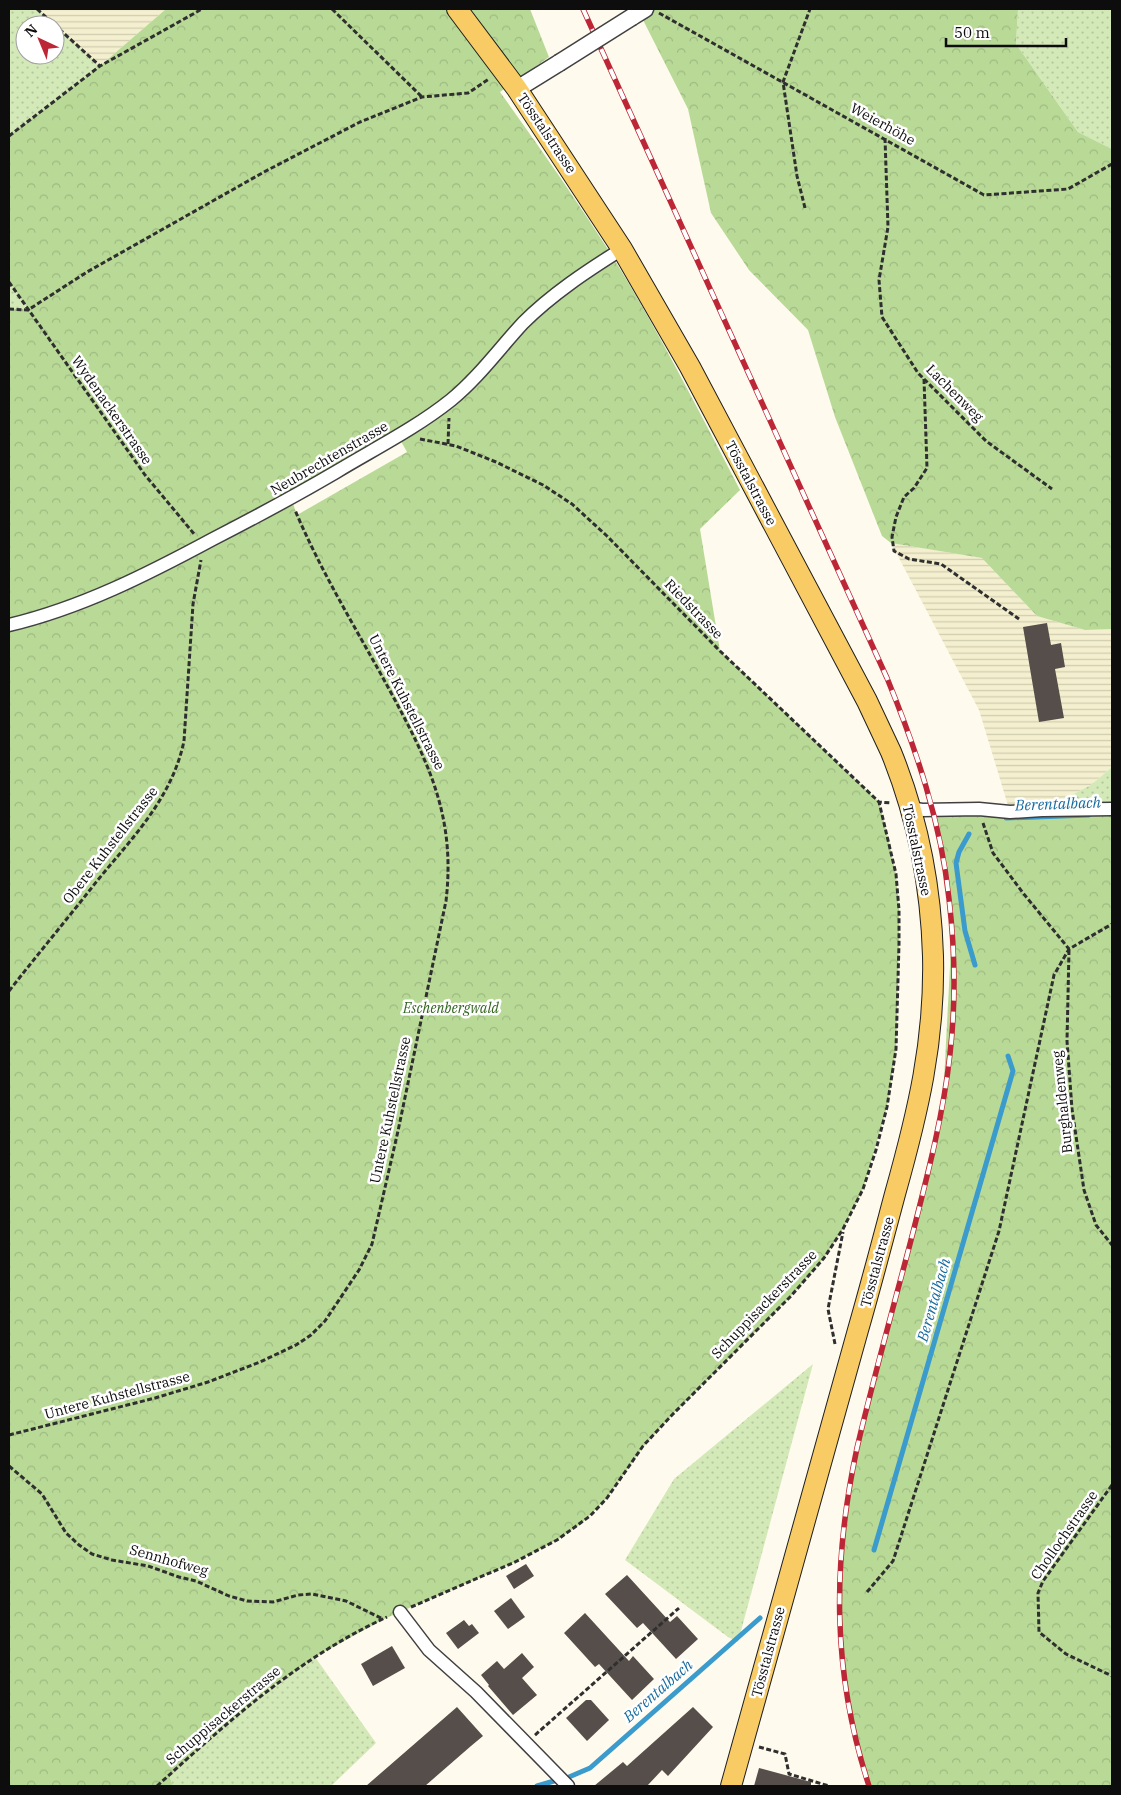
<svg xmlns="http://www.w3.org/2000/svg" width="1121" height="1795" font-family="'IBM Plex Serif',serif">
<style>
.farmland{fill:url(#farmland-rules)}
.green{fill:url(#green-dots);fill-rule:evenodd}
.forest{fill:url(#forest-crowns);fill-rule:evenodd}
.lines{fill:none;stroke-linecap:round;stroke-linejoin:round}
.stream{stroke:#3a9bcc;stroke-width:5}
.building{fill:#564e4a}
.minor-casing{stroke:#404040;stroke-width:15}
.tertiary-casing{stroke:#404040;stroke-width:19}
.primary-casing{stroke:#1e1e1e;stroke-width:22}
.path{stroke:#2f2f2f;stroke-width:3;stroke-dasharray:5 2.5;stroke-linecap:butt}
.minor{stroke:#fff;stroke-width:12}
.tertiary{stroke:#fff;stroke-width:16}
.primary{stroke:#f8cb65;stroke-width:20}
.rail-casing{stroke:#bd2636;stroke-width:5.5}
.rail{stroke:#fff;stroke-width:4;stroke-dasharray:11;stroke-linecap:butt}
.tertiary-bridge-casing{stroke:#404040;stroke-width:19;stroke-linecap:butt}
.tertiary-bridge{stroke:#fff;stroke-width:16}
.labels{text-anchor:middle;stroke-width:5;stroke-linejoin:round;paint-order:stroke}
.street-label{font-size:14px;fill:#0d0d0d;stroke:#fff}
.park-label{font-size:14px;font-style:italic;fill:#31651e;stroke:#fff}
.water-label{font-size:15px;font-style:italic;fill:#176b9e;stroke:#fff}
</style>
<defs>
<pattern id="farmland-rules" width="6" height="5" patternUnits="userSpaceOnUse" patternTransform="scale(1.25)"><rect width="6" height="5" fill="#f4efce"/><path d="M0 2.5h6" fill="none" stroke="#d0ccb0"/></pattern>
<pattern id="green-dots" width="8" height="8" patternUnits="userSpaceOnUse" patternTransform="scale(1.25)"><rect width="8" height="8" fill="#d4e9b8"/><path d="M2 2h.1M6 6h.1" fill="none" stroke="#b5c79d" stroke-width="1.8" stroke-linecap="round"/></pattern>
<pattern id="forest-crowns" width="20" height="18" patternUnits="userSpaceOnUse" patternTransform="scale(1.25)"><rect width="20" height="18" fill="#b9da97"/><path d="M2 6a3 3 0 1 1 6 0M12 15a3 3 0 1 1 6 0" fill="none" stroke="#9eba81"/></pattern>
</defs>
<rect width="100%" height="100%" fill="#fffaee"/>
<g class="farmland">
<polygon points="37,9 166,9 100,66"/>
<polygon points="891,543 983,558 1037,616 1085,630 1112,629 1112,767 1091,785 1042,810 1010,812 979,710"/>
</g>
<g class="green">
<path d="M9 9H37L100 66 9 136ZM25 25H55V55H25Z"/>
<polygon points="1018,9 1112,9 1112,149 1078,132 1016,44"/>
<polygon points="9,282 28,310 9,309"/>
<polygon points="1112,767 1112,809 1042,810 1091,785"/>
<polygon points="813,1364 738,1642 728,1637 625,1560 674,1479"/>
<path d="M315 1657 376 1743 331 1786H173L169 1775C216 1733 262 1691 315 1657Z"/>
</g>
<g class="forest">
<path d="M166 9H530L549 57 500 92C538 145 576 199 611 254 658 330 699 411 740 490L700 529 720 651 879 802 885 825 896 874 899 910V944L896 1049 887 1107 863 1189 843 1229 824 1258 791 1296 672 1415 643 1447 607 1498 582 1523 557 1540 515 1562 384 1619 315 1657 268 1689 240 1712 169 1775 173 1786H9V309H28L9 282V136L100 66ZM398 436 407 452 297 515 291 498Z"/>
<polygon points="645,9 1018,9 1016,44 1078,132 1112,149 1112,629 1085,630 1037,616 982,558 891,543 882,536 835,417 808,330 749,270 711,213 688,109 639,12"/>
<polygon points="1112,809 1112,1786 869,1786 856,1743 845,1686 839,1626 840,1563 845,1510 857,1448 943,1100 952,928 944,864 933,811"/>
</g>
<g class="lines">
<g class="stream">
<polyline points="1006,818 1089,815"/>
<polyline points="969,834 959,852 956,863 965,931 975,965"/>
<polyline points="874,1550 1013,1071 1008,1056"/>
<polyline points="569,1777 590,1768 760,1618"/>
<polyline points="537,1786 554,1781"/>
</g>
</g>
<g class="building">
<polygon points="1047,623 1051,645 1061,643 1065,667 1055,669 1064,718 1039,722 1023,627"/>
<polygon points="526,1564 534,1576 514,1589 506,1576"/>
<polygon points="627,1575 670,1622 677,1616 698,1639 676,1659 643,1623 637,1628 605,1594"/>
<polygon points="511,1598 525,1617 508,1629 494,1611"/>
<polygon points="585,1613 629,1661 633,1656 654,1679 632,1700 599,1664 595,1667 564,1633"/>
<polygon points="464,1620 469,1626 472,1624 479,1633 458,1649 446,1633"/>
<polygon points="392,1646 405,1668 373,1686 361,1664"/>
<polygon points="522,1653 534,1667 522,1678 537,1695 513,1715 488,1686 489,1685 481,1675 497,1661 504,1669"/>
<polygon points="586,1700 591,1700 609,1720 587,1741 566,1718"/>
<polygon points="457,1707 483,1736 471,1746 425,1786 366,1786"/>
<polygon points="693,1707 713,1727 668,1776 662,1770 647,1786 594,1786 623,1762 627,1766"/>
<polygon points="759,1768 811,1782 811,1786 754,1786"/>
</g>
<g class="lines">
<g class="minor-casing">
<g id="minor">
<path d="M9 625C81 608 148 574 213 539 254 518 295 496 336 472 374 449 416 428 451 400 478 378 499 349 523 323 552 294 587 271 622 249"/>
<polyline points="910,808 922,810 979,809 1010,812 1042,810 1112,809"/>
<polyline points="400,1612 429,1650 476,1692 568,1786"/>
</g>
</g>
<g class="tertiary-casing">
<g id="tertiary">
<polyline points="632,17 645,9"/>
<polyline points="517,89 559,63"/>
</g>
</g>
<g class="primary-casing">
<path id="primary" d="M457 9 517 89 622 249 690 367 867 701C875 718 883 735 891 752 917 816 931 887 933 956 935 1041 918 1112 895 1194 883 1239 871 1285 858 1330 816 1482 773 1634 731 1786"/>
</g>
<g class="path">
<polyline points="37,9 100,66"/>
<polyline points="332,9 422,97"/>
<polyline points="659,13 984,195 1068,189 1112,164"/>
<polyline points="9,136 100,66 202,9"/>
<polyline points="885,138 888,227 879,280 882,317 918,373 986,441 1052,489"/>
<polyline points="805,208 797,176 783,82 810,9"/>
<polyline points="9,282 145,475 195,535"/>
<polyline points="9,309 28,310 87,272 264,172 360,122 422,97 468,93 489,79"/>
<polyline points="924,379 927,468 914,488 904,497 896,517 892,537 894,551 909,559 941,564 1019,619"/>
<polyline points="420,439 456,446 496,462 543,485 572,504 607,536 720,651 879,802 891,803"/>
<polyline points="448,444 449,418"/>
<polyline points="983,823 993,853 1023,893 1069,949"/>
<polyline points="1069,950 1067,1041 1072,1109 1084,1190 1096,1225 1112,1245"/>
<path d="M9 991C38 954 68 918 97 881 133 837 172 798 184 741L193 604 201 560"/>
<polyline points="835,1344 828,1309 843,1232"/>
<path d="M9 1435 155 1398 208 1382 260 1362 296 1345 311 1335 325 1321 359 1270 372 1244 398 1131 446 901C456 816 428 761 389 689 357 630 321 572 295 510"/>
<polyline points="9,1466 42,1494 66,1533 79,1545 92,1554 112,1560 148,1566 179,1577 196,1581 229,1596 247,1601 273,1602 298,1595 312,1594 346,1601 383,1619"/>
<polyline points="1112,1485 1043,1581 1038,1593 1039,1632 1066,1654 1112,1676"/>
<polyline points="867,1592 893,1561 999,1231 1054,975 1069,949 1112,924"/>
<polyline points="411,1607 515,1562 557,1540 590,1516 607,1498 643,1446 672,1415 791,1296 824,1258 843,1229 863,1189 876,1150 887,1107 896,1049 899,944 899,910 896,874 879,802"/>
<polyline points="535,1735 679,1608"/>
<polyline points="759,1747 785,1754 789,1774 829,1786"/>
<path d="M157 1786C229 1721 298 1658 387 1617"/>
</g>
<use href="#minor" class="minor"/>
<use href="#tertiary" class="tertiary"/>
<use href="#primary" class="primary"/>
<g class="rail-casing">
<path id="rail" d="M583 9 887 678C916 749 941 822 949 899 955 950 956 1002 950 1054 943 1118 926 1181 910 1244 892 1312 873 1380 857 1448 832 1565 832 1672 869 1786"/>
</g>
<use href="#rail" class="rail"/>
<g class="tertiary-bridge-casing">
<polyline id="tertiary-bridge" points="559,63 632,17"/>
</g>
<use href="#tertiary-bridge" class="tertiary-bridge"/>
</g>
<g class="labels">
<g class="street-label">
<text transform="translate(883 124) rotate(29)" y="5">Weierhöhe</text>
<text transform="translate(547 133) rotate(56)" y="5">Tösstalstrasse</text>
<text transform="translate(955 393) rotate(45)" y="5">Lachenweg</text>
<text transform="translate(112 410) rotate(55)" y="5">Wydenackerstrasse</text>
<text transform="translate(329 458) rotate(-30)" y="5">Neubrechtenstrasse</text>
<text transform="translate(751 483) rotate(62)" y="5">Tösstalstrasse</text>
<text transform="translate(694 609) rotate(46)" y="5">Riedstrasse</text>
<text transform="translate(407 702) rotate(63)" y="5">Untere Kuhstellstrasse</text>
<text transform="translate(110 845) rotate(-52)" y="5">Obere Kuhstellstrasse</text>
<text transform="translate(917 850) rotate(78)" y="5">Tösstalstrasse</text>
<text transform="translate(1062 1102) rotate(-96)" y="5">Burghaldenweg</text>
<text transform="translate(390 1110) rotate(-78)" y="5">Untere Kuhstellstrasse</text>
<text transform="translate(877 1262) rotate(-75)" y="5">Tösstalstrasse</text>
<text transform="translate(764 1304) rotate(-46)" y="5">Schuppisackerstrasse</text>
<text transform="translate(117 1395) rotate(-15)" y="5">Untere Kuhstellstrasse</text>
<text transform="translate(1064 1535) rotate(-55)" y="5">Chollochstrasse</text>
<text transform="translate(169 1560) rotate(16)" y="5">Sennhofweg</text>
<text transform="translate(768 1652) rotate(-75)" y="5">Tösstalstrasse</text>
<text transform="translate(223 1715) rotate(-40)" y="5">Schuppisackerstrasse</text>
</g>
<g class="park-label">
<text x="451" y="1013">Eschenbergwald</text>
</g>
<g class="water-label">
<text transform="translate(1058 804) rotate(-2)" y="5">Berentalbach</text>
<text transform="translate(934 1300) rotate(-74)" y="5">Berentalbach</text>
<text transform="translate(658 1691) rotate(-41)" y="5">Berentalbach</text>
</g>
</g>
<rect width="1121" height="1795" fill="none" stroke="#0d0d0d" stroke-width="20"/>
<g transform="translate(40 40) rotate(316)"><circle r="24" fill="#ffffff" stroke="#9e9e9e"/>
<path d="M0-4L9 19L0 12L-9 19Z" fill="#bd2636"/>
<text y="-8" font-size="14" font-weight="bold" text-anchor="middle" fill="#0d0d0d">N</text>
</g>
<path d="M946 38v8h120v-8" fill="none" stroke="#0d0d0d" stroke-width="2.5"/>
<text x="954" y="38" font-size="15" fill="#0d0d0d" stroke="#ffffff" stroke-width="4" paint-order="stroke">50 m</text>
</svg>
